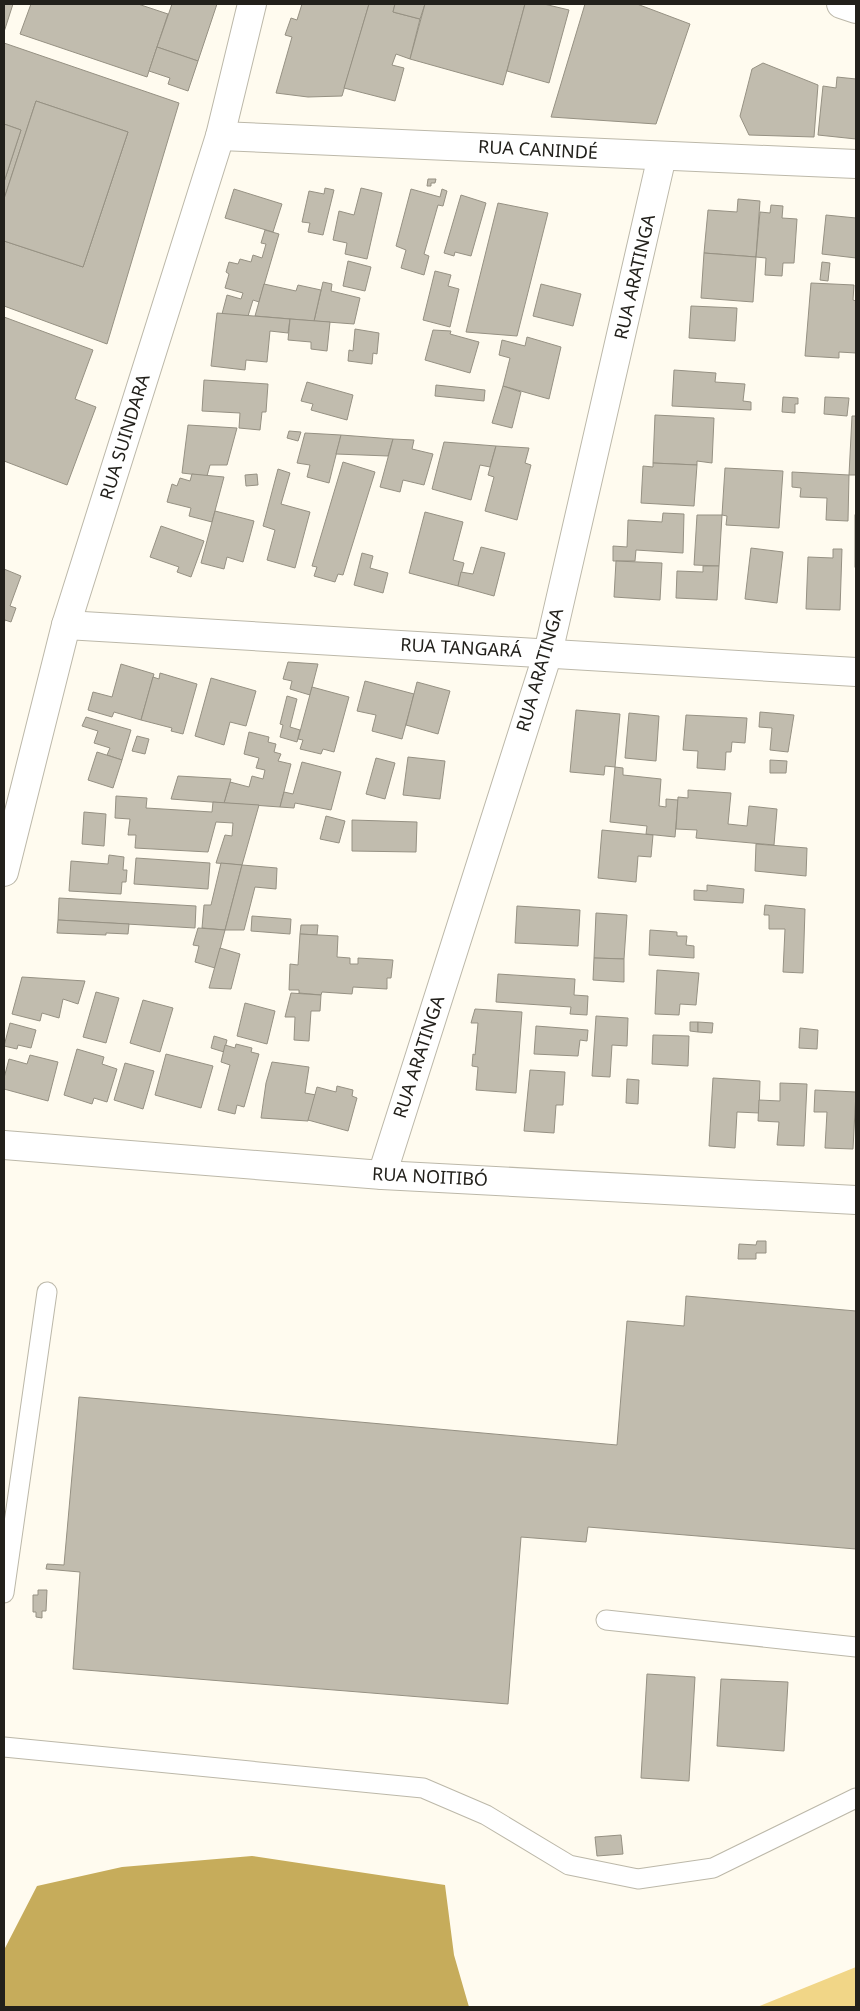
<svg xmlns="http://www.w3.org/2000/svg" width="860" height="2011" font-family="'Noto Sans',sans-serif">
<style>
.green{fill:#f1d687}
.water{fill:#c6ac5b}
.building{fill:#c1bcae;stroke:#969183}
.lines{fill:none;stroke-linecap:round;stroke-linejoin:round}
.service-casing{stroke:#bcb8a9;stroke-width:21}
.minor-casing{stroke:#bcb8a9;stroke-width:30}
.trunk-casing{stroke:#bcb8a9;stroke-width:30}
.service{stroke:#fff;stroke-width:19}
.minor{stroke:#fff;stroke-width:28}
.trunk{stroke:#fff;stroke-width:28}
.labels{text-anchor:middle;stroke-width:4;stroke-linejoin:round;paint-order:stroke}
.street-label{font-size:18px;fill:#22201b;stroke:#fff}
</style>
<rect width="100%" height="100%" fill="#fffbef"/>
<polygon class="green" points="856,1967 856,2007 757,2007"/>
<polygon class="water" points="252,1856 445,1885 454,1955 469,2007 4,2007 4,1950 37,1886 122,1867"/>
<g class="building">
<polygon points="4,4 13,4 4,32"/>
<polygon points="31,4 138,4 168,14 147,77 20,34"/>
<polygon points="172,4 217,4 198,61 157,47"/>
<polygon points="302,4 369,4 342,96 308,97 276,93 292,37 285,35 291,18 297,20"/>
<polygon points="369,4 395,4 393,12 420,19 410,59 396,54 392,65 404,68 395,101 344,88"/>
<polygon points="395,4 425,4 420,19 393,12"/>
<polygon points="425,4 525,4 503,85 410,59"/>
<polygon points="525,4 544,4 569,10 549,83 507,71"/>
<polygon points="585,4 637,4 690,24 656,124 551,117"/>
<polygon points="4,43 179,103 107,344 4,306 4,241 83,267 128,132 36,101 4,199 4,182 21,130 4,124"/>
<polygon points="157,47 198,61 188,91 168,84 170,78 149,71"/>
<polygon points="763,63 818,85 814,137 749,135 740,116 752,69"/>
<polygon points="837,77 856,79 856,139 818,135 823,86 836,88"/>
<polygon points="36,101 128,132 83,267 4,241 4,199"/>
<polygon points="4,124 21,130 4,182"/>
<polygon points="428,179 436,179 435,183 431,183 431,186 427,186"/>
<polygon points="325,188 334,190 323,235 308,232 310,223 302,222 309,191 324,194"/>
<polygon points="361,188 382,193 367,259 345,254 347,243 333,240 339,211 354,215"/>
<polygon points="234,189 282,204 273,232 225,218"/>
<polygon points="411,189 440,197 442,189 447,191 443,206 438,205 424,254 429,256 424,275 401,268 406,250 396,246"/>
<polygon points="461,195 486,203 471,256 455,252 454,256 444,253"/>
<polygon points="738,199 760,201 756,257 704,253 708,210 737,212"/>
<polygon points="498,203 548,213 517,336 466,332"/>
<polygon points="771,205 783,206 782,218 797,219 794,263 783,263 782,276 765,275 766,258 756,257 760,212 770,213"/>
<polygon points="826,215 856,218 856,258 822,254"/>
<polygon points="265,230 279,234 259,302 253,300 248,316 222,314 227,295 241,299 243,293 225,288 229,274 226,272 229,262 238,264 240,259 251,262 253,255 262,258 266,244 261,243"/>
<polygon points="704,253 756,257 753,302 701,298"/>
<polygon points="348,261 371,267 365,291 343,286"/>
<polygon points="822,262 830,263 828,281 820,280"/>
<polygon points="435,271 451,275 448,286 459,289 450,327 423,320"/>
<polygon points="323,282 332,284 331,291 360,298 354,324 314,321"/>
<polygon points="811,283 854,285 853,300 856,301 856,353 839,352 839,358 805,356"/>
<polygon points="264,284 296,291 298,285 321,290 314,321 255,316"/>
<polygon points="541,284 581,294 573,326 533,316"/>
<polygon points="691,306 737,308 735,341 689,338"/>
<polygon points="217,313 290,319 288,333 270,331 267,362 246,360 245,370 211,366"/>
<polygon points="4,317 93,350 75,399 96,407 67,485 4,461"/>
<polygon points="290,319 330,322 327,351 311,349 311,342 288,340"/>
<polygon points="355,329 379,333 377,354 373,353 372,364 348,361 349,350 353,351"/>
<polygon points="433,330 451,331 450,334 479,342 470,373 425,360"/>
<polygon points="527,337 561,347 549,399 503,386 510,358 499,355 502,340 525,346"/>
<polygon points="674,370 716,373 715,382 745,384 743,401 751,402 751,410 672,406"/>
<polygon points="204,380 268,384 266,412 262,412 260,430 239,428 240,413 202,411"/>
<polygon points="307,382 353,395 347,420 311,410 313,404 301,401"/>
<polygon points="436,385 485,390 484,401 435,396"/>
<polygon points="503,386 521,392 512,428 492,423"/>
<polygon points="783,397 798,398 798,404 795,404 795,413 782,412"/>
<polygon points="825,397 849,398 847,416 824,414"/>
<polygon points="655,415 714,418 712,463 697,461 697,465 653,463"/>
<polygon points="852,416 856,416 856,475 849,475"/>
<polygon points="188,425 237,428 227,465 210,465 207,476 182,473"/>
<polygon points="289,431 301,432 298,441 287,438"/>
<polygon points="305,433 341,435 329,483 307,477 310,465 297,463"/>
<polygon points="341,435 393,439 388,456 336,454"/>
<polygon points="393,439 414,440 412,449 433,454 424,485 403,480 400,492 380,487"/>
<polygon points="444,442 496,446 490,467 480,465 471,500 432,489"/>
<polygon points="496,446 529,448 525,463 531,465 517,520 485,511 494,477 488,475"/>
<polygon points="343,462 375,472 343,575 338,574 335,582 314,576 317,567 312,566"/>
<polygon points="653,463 697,465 694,506 641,503 643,466 653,467"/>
<polygon points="725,468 783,471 779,528 726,525 727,516 722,515"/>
<polygon points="278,469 290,473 281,504 310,512 295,568 267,560 275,530 263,526"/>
<polygon points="792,472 849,475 848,521 826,520 827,498 800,497 801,488 792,487"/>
<polygon points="192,474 224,477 212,522 189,516 191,508 167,502 172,484 177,486 180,478 190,481"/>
<polygon points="257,474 258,485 246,486 245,475"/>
<polygon points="215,511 254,521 243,562 227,557 224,569 201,563"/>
<polygon points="425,512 463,522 453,560 464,563 458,586 409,573"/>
<polygon points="663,513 684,514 683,553 636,550 635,561 613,561 613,546 627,547 628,520 662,522"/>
<polygon points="697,515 722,515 719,566 694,565"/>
<rect x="855" y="515" width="1" height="52"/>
<polygon points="161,526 204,541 191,577 177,572 179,567 150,557"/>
<polygon points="481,547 505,553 494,596 458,586 461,572 473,574"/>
<polygon points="751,548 783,552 777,603 745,599"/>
<polygon points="833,549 842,549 840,610 806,609 808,557 833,558"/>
<polygon points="362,553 373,556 370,568 388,573 383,593 354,585"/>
<polygon points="616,561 662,563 660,600 614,597"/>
<polygon points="703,566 719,566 717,600 676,598 677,571 703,572"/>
<polygon points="4,569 21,576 10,606 16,608 11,622 5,620 4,624"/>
<polygon points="288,662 318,664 310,695 290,689 292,681 283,679"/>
<polygon points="121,664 154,674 141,720 114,712 112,717 88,710 93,692 112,697"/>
<polygon points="160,673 197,684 183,734 171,731 172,728 141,720 153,677 159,679"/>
<polygon points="211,678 256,691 246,726 230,722 224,745 195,736"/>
<polygon points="365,681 414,694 402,739 372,731 376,715 357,711"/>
<polygon points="417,682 450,691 438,734 406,725"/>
<polygon points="312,687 349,697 334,752 323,749 321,754 300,749 303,740 298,739"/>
<polygon points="287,696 297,699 290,727 300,730 297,742 280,737 283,725 280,724"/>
<polygon points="576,710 620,714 615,767 605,766 604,775 570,772"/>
<polygon points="760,712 794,715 788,752 770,750 772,728 759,727"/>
<polygon points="629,713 659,716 656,761 625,758"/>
<polygon points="686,715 747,718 745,743 732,742 731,752 726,752 725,770 697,768 698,751 683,750"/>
<polygon points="86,717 131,730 122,760 107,755 110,748 94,743 98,731 82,726"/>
<polygon points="249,732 269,737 268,742 276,744 274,752 281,754 278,761 291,764 280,807 224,803 230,782 249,787 252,776 263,779 265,770 256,768 259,758 244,754"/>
<polygon points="137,736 149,739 145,754 132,751"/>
<polygon points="97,752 122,760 113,788 88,780"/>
<polygon points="408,757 445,761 440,799 403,795"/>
<polygon points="376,758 395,763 385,799 366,794"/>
<polygon points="770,760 787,761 786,773 770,773"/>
<polygon points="302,762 341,772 331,810 295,803 294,808 280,807 284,792 293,794"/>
<polygon points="615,767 623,768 623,775 661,779 659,806 666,807 666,799 678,800 675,837 646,834 647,826 610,822"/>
<polygon points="178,776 231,779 224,803 171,799"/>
<polygon points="688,790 731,793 728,824 747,826 749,806 777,809 774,845 696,838 697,830 676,829 678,797 688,798"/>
<polygon points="116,796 147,798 146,808 212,812 213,802 259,805 242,865 216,863 225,835 232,836 233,823 216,822 208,852 135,848 136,835 128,835 130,819 115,818"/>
<polygon points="84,812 106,814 104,846 82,844"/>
<polygon points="326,816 345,821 339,843 320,839"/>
<polygon points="352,820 417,822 416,852 352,851"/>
<polygon points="602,830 653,835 651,857 638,856 636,882 598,878"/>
<polygon points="756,844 807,848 806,876 755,871"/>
<polygon points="109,855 124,857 123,870 127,870 126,882 122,882 121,894 69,891 71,861 108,864"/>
<polygon points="136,858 210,863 208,889 134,884"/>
<polygon points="221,863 242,865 225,930 202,928 204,905 211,905"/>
<polygon points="242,865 277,868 276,889 255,887 244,930 225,930"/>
<polygon points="707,885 744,889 743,903 694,900 694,890 707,891"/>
<polygon points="59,898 196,906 195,928 58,920"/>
<polygon points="765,905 805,909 803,973 783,972 785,929 769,929 769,915 764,915"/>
<polygon points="517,906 580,910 578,946 515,943"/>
<polygon points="596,913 627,915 624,959 594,958"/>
<polygon points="252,916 291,919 290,934 251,931"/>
<polygon points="58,920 129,924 128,934 106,933 106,935 57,933"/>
<polygon points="301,925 318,925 317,935 300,934"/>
<polygon points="198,928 225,930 215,968 195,962 199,946 193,945"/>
<polygon points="650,930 677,932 677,936 687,936 686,945 694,946 694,958 649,955"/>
<polygon points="300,934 338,936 337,957 350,958 350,964 358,964 358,958 393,960 391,978 387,978 387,989 353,987 352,994 322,992 321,995 299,993 299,990 289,990 290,964 298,965"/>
<polygon points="220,948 240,954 231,989 209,988"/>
<polygon points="594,958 624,959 624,982 593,980"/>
<polygon points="657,970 699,973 696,1005 680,1004 679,1015 655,1014"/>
<polygon points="498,974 575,979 574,995 588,996 587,1015 570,1014 571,1007 496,1002"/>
<polygon points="22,977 85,981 78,1004 63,999 59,1018 42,1013 40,1021 12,1014"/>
<polygon points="96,992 119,998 106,1043 83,1037"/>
<polygon points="291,993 321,995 320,1011 311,1011 309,1041 294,1040 295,1017 285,1017"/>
<polygon points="143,1000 173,1008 160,1052 130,1043"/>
<polygon points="245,1003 275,1011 267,1044 237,1036"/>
<polygon points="475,1009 522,1012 516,1093 476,1090 478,1067 472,1066 473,1054 475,1055 478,1023 471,1023"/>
<polygon points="596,1016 628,1018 627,1046 612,1045 610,1077 592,1076"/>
<polygon points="690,1022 698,1022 698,1032 690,1031"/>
<polygon points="698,1022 713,1023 712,1033 698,1032"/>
<polygon points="10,1023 36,1030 31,1048 18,1045 17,1049 4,1046"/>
<polygon points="536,1026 588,1030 587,1041 580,1040 578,1056 534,1054"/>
<polygon points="800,1028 818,1030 817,1049 799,1048"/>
<polygon points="653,1035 689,1036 688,1066 652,1064"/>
<polygon points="214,1036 227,1040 224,1052 211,1048"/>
<polygon points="236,1044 252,1048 251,1052 259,1054 244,1107 237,1105 235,1114 218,1110 230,1065 221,1062 225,1045 235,1048"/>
<polygon points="77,1049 104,1057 102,1064 117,1069 107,1102 94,1098 92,1104 64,1095"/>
<polygon points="166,1054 213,1066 201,1108 155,1095"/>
<polygon points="30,1055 58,1062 48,1101 4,1089 4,1078 9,1059 27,1064"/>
<polygon points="272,1062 309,1067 305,1093 316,1095 308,1121 261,1118 266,1083"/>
<polygon points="125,1063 154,1071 143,1109 114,1100"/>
<polygon points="530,1070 565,1072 563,1105 556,1105 554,1133 524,1131"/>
<polygon points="713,1078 760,1081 759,1113 737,1112 735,1148 709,1146"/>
<polygon points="627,1079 639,1080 638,1104 626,1103"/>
<polygon points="780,1083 807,1084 804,1146 777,1145 779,1122 758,1121 759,1100 780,1101"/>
<polygon points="337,1086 353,1090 352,1096 357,1098 348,1131 308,1120 317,1087 336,1092"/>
<polygon points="815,1090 856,1092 853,1149 825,1148 827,1112 814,1112"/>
<polygon points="757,1241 766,1241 766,1253 756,1253 756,1259 738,1259 739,1244 756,1245"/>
<polygon points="686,1296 856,1311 856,1549 588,1527 586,1542 521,1537 508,1704 73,1669 80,1572 46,1569 47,1564 64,1565 79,1397 617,1445 627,1321 684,1326"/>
<polygon points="38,1590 47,1590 46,1611 42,1611 42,1618 36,1617 36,1612 33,1612 33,1595 38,1595"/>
<polygon points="647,1674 695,1677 689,1781 641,1778"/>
<polygon points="721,1679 788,1682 784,1751 717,1746"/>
<polygon points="621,1835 623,1854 597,1856 595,1837"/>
</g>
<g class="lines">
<g class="service-casing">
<g id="service">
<polyline points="4,1593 47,1292"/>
<polyline points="606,1620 856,1647"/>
<polyline points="4,1747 423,1788 486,1815 569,1865 638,1879 713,1868 856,1798"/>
</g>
</g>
<g class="minor-casing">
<g id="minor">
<polyline points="220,136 856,164"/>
<polyline points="66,625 856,672"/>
<polyline points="4,872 66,625 220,136 252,4"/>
<polyline points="4,1145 382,1175 856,1200"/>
<polyline points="382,1175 548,653 662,156"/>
</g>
</g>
<g class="trunk-casing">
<polyline id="trunk" points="841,4 856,9"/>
</g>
<use href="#service" class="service"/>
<use href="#minor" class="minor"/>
<use href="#trunk" class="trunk"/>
</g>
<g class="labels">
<g class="street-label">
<text transform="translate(538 150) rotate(3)" y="6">RUA CANINDÉ</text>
<text transform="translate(635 277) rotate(-77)" y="6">RUA ARATINGA</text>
<text transform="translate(125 437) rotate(-73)" y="6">RUA SUINDARA</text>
<text transform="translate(461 648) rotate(3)" y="6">RUA TANGARÁ</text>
<text transform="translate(540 670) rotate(-74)" y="6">RUA ARATINGA</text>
<text transform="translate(419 1057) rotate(-72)" y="6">RUA ARATINGA</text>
<text transform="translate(430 1177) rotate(3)" y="6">RUA NOITIBÓ</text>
</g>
</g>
<rect width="860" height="2011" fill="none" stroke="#22201b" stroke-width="10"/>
</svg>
